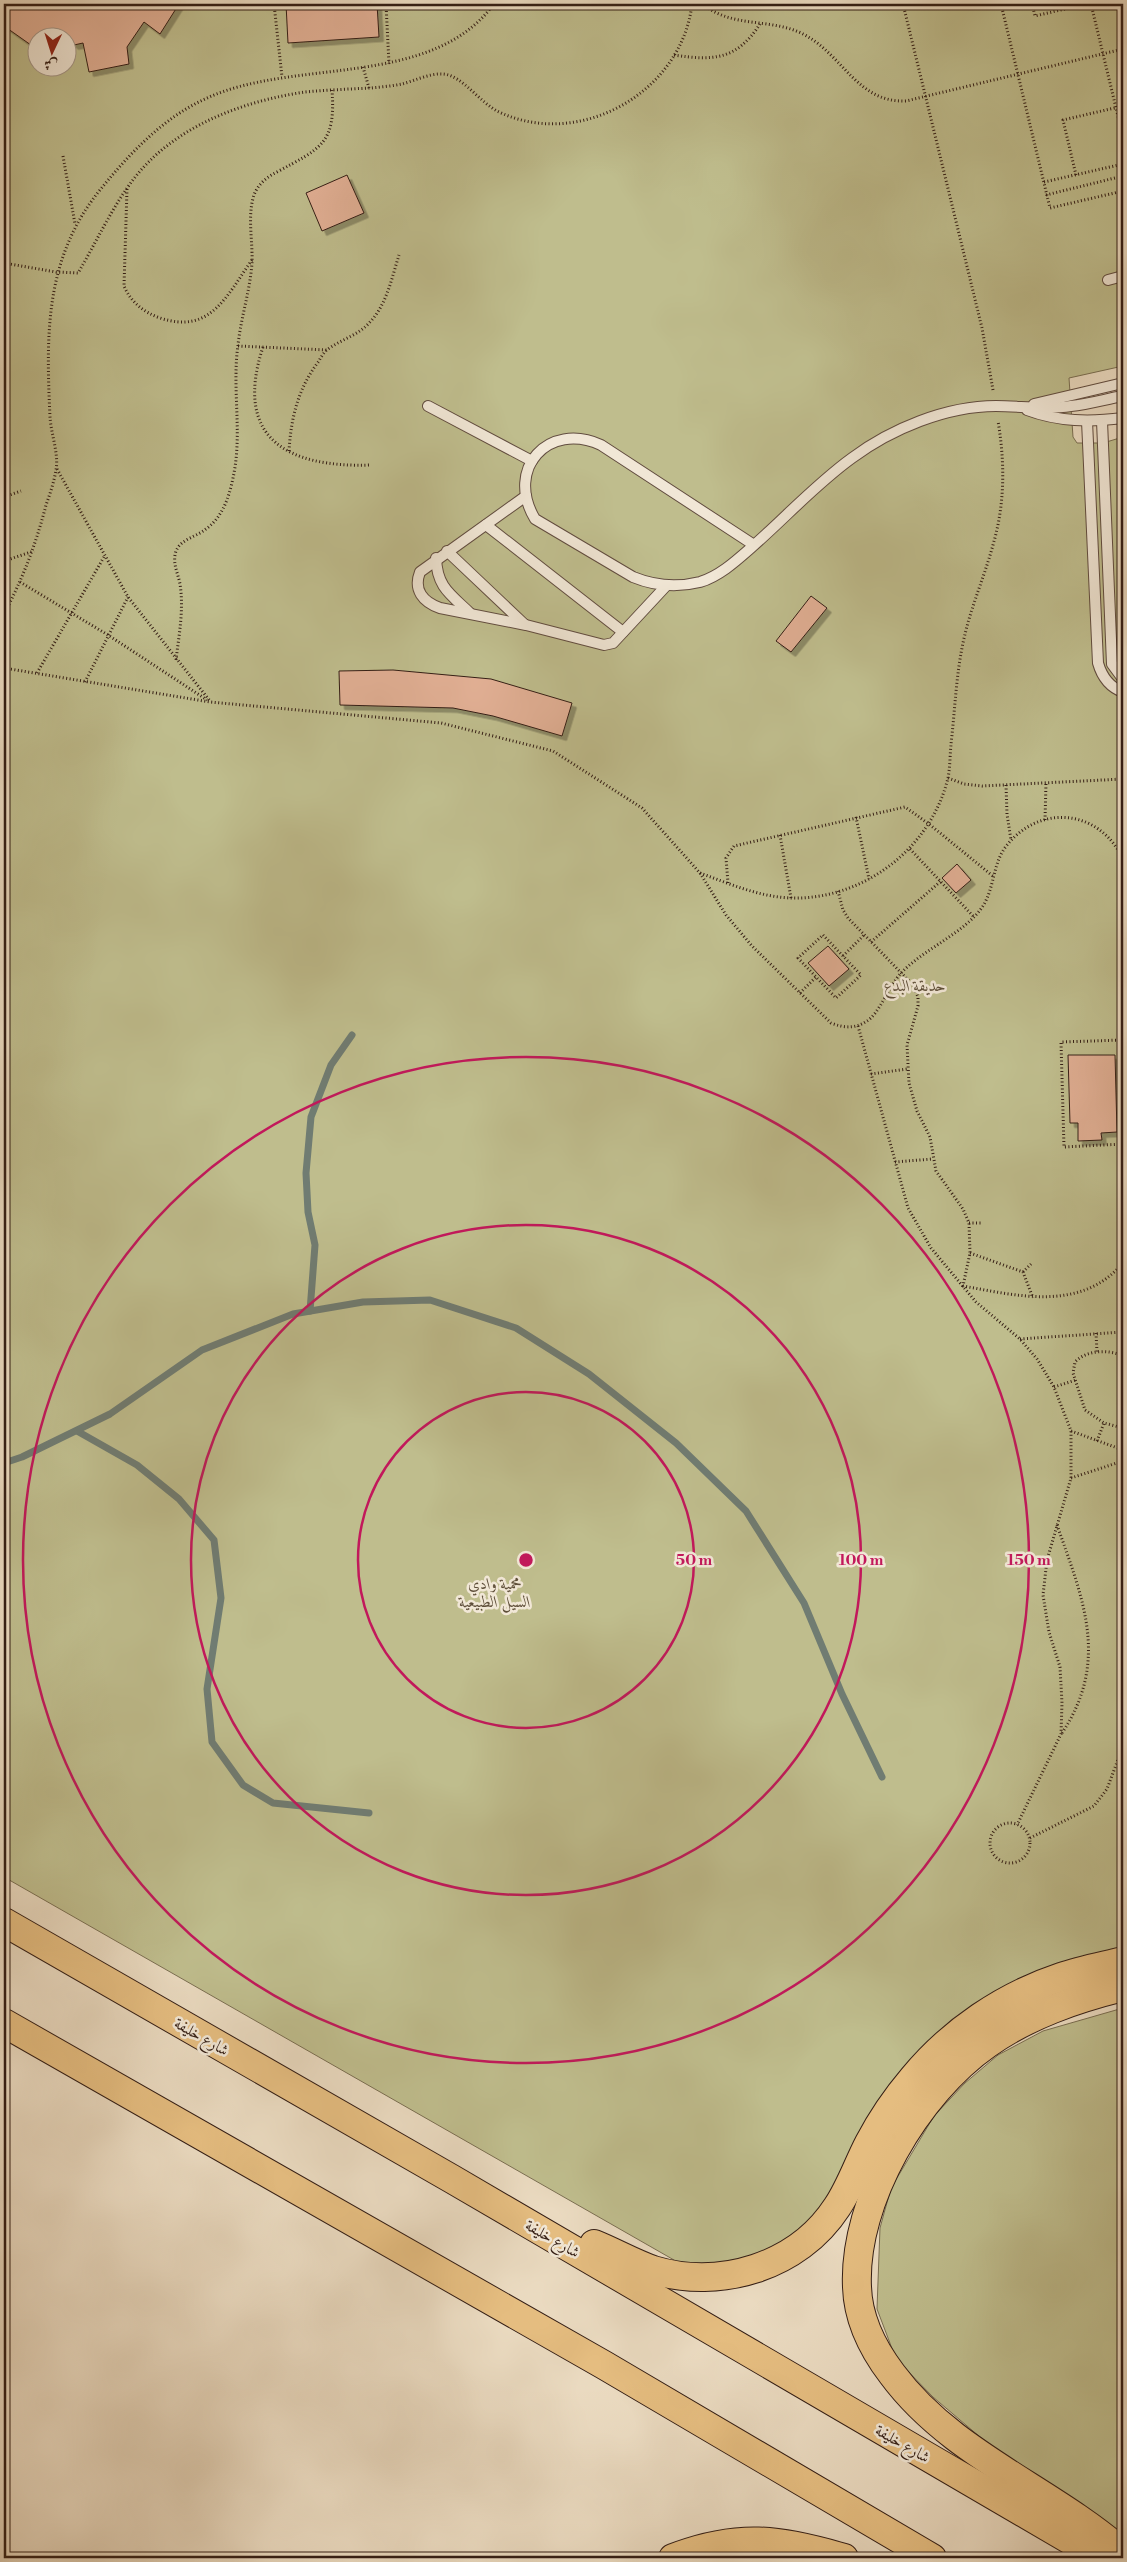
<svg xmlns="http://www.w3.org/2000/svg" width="1127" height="2562" font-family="'Libre Bodoni',Amiri,serif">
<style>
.green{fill:#bfbd8d;stroke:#7a6e51;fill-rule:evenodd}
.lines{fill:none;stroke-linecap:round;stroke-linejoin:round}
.stream{stroke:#707c72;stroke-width:7}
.building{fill:#e1af94;stroke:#341e15;filter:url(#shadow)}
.service-casing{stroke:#624d40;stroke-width:12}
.primary-casing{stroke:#341e15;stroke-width:30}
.path{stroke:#341e15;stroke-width:3;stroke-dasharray:1 2.5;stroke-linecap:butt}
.service{stroke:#f1e7d6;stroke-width:10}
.primary{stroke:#e5bd80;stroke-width:28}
.ring{fill:none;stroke:#c2185b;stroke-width:2.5}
.labels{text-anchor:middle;stroke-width:5;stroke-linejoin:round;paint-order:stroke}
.park-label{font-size:16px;font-style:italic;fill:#5e4e39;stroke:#f1e7d6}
.street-label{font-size:16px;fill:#341e15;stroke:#f1e7d6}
.centre{fill:#c2185b;stroke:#f1e7d6;stroke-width:2.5}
.ring-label{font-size:15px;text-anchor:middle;font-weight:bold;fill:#c2185b;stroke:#f1e7d6;stroke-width:5;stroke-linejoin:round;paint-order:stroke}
</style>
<defs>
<filter id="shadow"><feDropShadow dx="4.5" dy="4.5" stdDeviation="0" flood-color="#0004"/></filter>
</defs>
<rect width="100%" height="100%" fill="#eadac0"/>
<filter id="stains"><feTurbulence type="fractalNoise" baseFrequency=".004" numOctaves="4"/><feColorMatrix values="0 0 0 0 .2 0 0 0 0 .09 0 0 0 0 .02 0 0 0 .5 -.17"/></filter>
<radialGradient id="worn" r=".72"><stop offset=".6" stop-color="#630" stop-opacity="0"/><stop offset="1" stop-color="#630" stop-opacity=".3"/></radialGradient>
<g class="green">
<path d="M4 4H1123V366L1069 378 1073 437 1077 443H1103L1123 437V1952L1091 1959 835 2197 780 2253 687 2270 674 2260 4 1877ZM38 38H68V68H38Z"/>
<polygon points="1123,2008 1123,2533 1020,2471 933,2397 896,2359 877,2309 880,2228 891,2188 934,2116 965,2083 998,2055 1043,2031"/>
</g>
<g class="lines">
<g class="stream">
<polyline points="310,1311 315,1245 308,1212 306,1173 311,1117 331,1065 352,1035"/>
<polyline points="77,1431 137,1465 179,1499 214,1540 221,1598 207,1689 212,1742 243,1785 273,1803 369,1813"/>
<polyline points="4,1463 22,1457 110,1414 202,1350 293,1314 363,1302 430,1300 516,1328 589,1374 676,1443 746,1511 804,1603 842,1694 882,1777"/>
</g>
</g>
<g class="building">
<polygon points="4,4 179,4 160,34 144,22 127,47 129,64 89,72 83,43 74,45 68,40 68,38 38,38 38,50 4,26"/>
<polygon points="286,4 377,4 379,37 288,43"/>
<polygon points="347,175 364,213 322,231 306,193"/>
<polygon points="811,596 827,608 791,652 776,641"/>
<polygon points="393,670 491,679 572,703 562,736 493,716 453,708 340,705 339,671"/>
<polygon points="957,864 971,880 956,893 942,878"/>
<polygon points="828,946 849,969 829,986 808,963"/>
<polygon points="1068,1055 1115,1055 1117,1132 1101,1133 1102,1140 1078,1141 1078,1123 1070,1123"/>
</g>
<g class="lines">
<g class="service-casing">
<g id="service">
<polyline points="1108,280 1123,276"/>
<polyline points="1034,404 1123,383"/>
<polyline points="428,406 532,461"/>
<path d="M1027 410C1059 422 1090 422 1123 418"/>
<path d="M1087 421 1098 663C1102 677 1109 687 1123 692"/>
<polyline points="1102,421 1112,664 1123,679"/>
<path d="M526 496 420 572C413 590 423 602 440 608L526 625 604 645 613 643 666 586"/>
<polyline points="486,525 623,632"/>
<path d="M754 545 601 445C548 421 505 469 535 519L633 577C655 586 676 588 700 582 720 576 737 560 753 546 786 517 816 484 852 458 891 429 946 406 996 406 1021 406 1046 410 1071 406 1089 404 1106 399 1123 396"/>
<polyline points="447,551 524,624"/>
<path d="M436 558C437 587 450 594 470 613"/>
</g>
</g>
<g class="primary-casing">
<g id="primary">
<polyline points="4,1922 452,2179 1101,2558"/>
<path d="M1123 1987C1075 1999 1028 2015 987 2044 917 2093 853 2200 857 2287 858 2320 873 2349 892 2374 951 2454 1050 2489 1123 2553"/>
<polyline points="4,2023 604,2365 932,2558"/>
<path d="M594 2244C614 2252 633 2263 653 2270 720 2290 798 2267 837 2207 850 2188 858 2164 869 2143 881 2120 896 2098 913 2078 952 2031 1004 1996 1061 1977 1081 1970 1103 1966 1123 1961"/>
<path d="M673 2558C738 2533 779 2539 844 2558"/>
</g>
</g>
<g class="path">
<polyline points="274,4 282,77"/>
<polyline points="386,4 389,64"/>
<path d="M703 4C731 28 769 18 801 33 843 53 856 103 906 101L1123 49"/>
<polyline points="903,4 982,328 993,390"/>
<polyline points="1001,4 1050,208 1123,191"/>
<polyline points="1032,4 1035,16 1086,4"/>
<polyline points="1091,4 1123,137"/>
<path d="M674 55C713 61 737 60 760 24"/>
<polyline points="363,67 369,88"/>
<polyline points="63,156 75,224"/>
<polyline points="1076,175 1063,120 1123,106"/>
<polyline points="1044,182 1123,164"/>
<path d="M127 189 124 286C131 302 143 312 160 318 211 335 227 295 252 260"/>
<polyline points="1046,195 1123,176"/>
<path d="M4 263 56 272 78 273C97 241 113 205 136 176 176 126 243 101 305 92 327 90 349 89 371 88 381 87 392 86 402 84 414 81 430 73 443 74 462 75 480 103 499 112 580 150 682 92 692 4"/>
<polyline points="238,346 327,350"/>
<path d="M263 347C233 438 287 468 371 465"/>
<path d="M289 451C291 418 298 388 319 361 321 357 324 352 328 349 342 339 359 335 370 322 387 304 392 277 399 255"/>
<polyline points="57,469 128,597 210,701"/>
<polyline points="4,497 21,491"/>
<polyline points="4,561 34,551"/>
<polyline points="20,582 108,635 207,700"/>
<path d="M4 614C23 578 36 544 46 505 50 494 54 482 56 470 59 454 51 434 50 417 46 333 45 258 100 190 129 154 163 118 205 99 293 57 430 90 494 4"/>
<path d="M176 660C179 635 184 609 180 584 178 573 172 563 176 551 181 539 196 537 206 529 224 516 230 494 234 473 242 431 232 387 238 345 241 317 250 291 252 263 253 242 247 216 254 195 258 184 267 177 277 172 321 148 336 144 332 90"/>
<path d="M4 668 210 702 441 723 553 751 642 808 700 873 726 915 752 946 831 1023C844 1028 855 1029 867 1021 879 1014 889 986 901 973 925 948 965 933 983 906 994 888 993 866 1004 849 1037 803 1099 808 1123 859"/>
<polyline points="37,673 104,557"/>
<polyline points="85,682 128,597"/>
<polyline points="948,778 964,784 982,786 1123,779"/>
<polyline points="1006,785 1007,814 1011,840"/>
<polyline points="856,817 869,879"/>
<polyline points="1045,820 1046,783"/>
<polyline points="780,835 791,898"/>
<polyline points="910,849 974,917"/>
<path d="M700 873C730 884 760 897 791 898 864 900 931 848 948 778 950 768 950 755 951 744 955 710 956 676 963 643 970 609 984 578 993 545 1005 504 1005 463 998 421"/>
<polyline points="728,883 726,858 734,846 905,807 929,824 994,877"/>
<path d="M838 891 843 910 848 918 913 985 918 997V1006L907 1045 909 1083 917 1111 930 1137 936 1171 963 1209 969 1223 970 1253 963 1286C1019 1296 1081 1312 1123 1263"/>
<polygon points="823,935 861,975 836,998 798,958"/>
<polyline points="871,942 941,881"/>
<polyline points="843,956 864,935"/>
<polyline points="800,993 816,977"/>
<polyline points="858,1026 908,1208 931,1248 976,1302 1020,1339 1037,1359 1054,1387 1071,1431 1071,1478 1047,1560 1043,1595 1049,1632 1060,1667 1062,1703 1061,1734 1017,1825"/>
<polyline points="1123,1040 1061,1042 1064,1147 1123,1144"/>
<polyline points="871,1074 907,1069"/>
<polyline points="895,1162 932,1159"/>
<polyline points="969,1223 981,1223"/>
<polyline points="970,1253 1023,1272 1033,1298"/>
<polyline points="1023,1272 1031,1264"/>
<polyline points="1096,1333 1097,1352"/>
<polyline points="1020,1339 1123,1332"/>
<path d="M1123 1356C1109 1349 1086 1350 1075 1362L1073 1373 1085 1410 1104 1423 1123 1428"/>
<polyline points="1054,1387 1076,1380"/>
<polyline points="1071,1431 1123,1450"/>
<polyline points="1097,1441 1104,1423"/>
<polyline points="1071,1478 1123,1461"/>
<path d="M1057 1525C1083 1599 1110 1661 1062 1733"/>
<circle cx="1010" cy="1843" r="20"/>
<polyline points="1030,1838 1094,1806 1107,1789 1123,1746"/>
</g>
<use href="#service" class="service"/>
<use href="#primary" class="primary"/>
</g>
<g class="ring">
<circle cx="526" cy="1560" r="168"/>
<circle cx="526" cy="1560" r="335"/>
<circle cx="526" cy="1560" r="503"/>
</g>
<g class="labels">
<g class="park-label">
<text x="915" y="991">حديقة البدع</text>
<text x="495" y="1589">محمية وادي<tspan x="495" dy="18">السيل الطبيعية</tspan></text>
</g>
<g class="street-label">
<text transform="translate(202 2036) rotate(30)" y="6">شارع خليفة</text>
<text transform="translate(553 2238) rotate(30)" y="6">شارع خليفة</text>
<text transform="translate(903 2443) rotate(30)" y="6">شارع خليفة</text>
</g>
</g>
<circle cx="526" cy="1560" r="8" class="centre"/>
<g class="ring-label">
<text x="694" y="1565">50 m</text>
<text x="861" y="1565">100 m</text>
<text x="1029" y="1565">150 m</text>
</g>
<rect width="1127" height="2562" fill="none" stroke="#eadac0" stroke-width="20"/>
<rect x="5" y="5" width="1117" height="2552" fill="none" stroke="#341e15" stroke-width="2.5"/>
<rect x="10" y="10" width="1107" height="2542" fill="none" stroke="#341e15"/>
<g transform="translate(52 52) rotate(184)"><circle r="24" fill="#f1e7d6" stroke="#a59789"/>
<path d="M0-4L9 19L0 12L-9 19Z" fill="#8f2418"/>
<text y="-8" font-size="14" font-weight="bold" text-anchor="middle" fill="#341e15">ش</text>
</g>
<rect width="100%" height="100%" filter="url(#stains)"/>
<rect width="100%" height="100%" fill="url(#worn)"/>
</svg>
